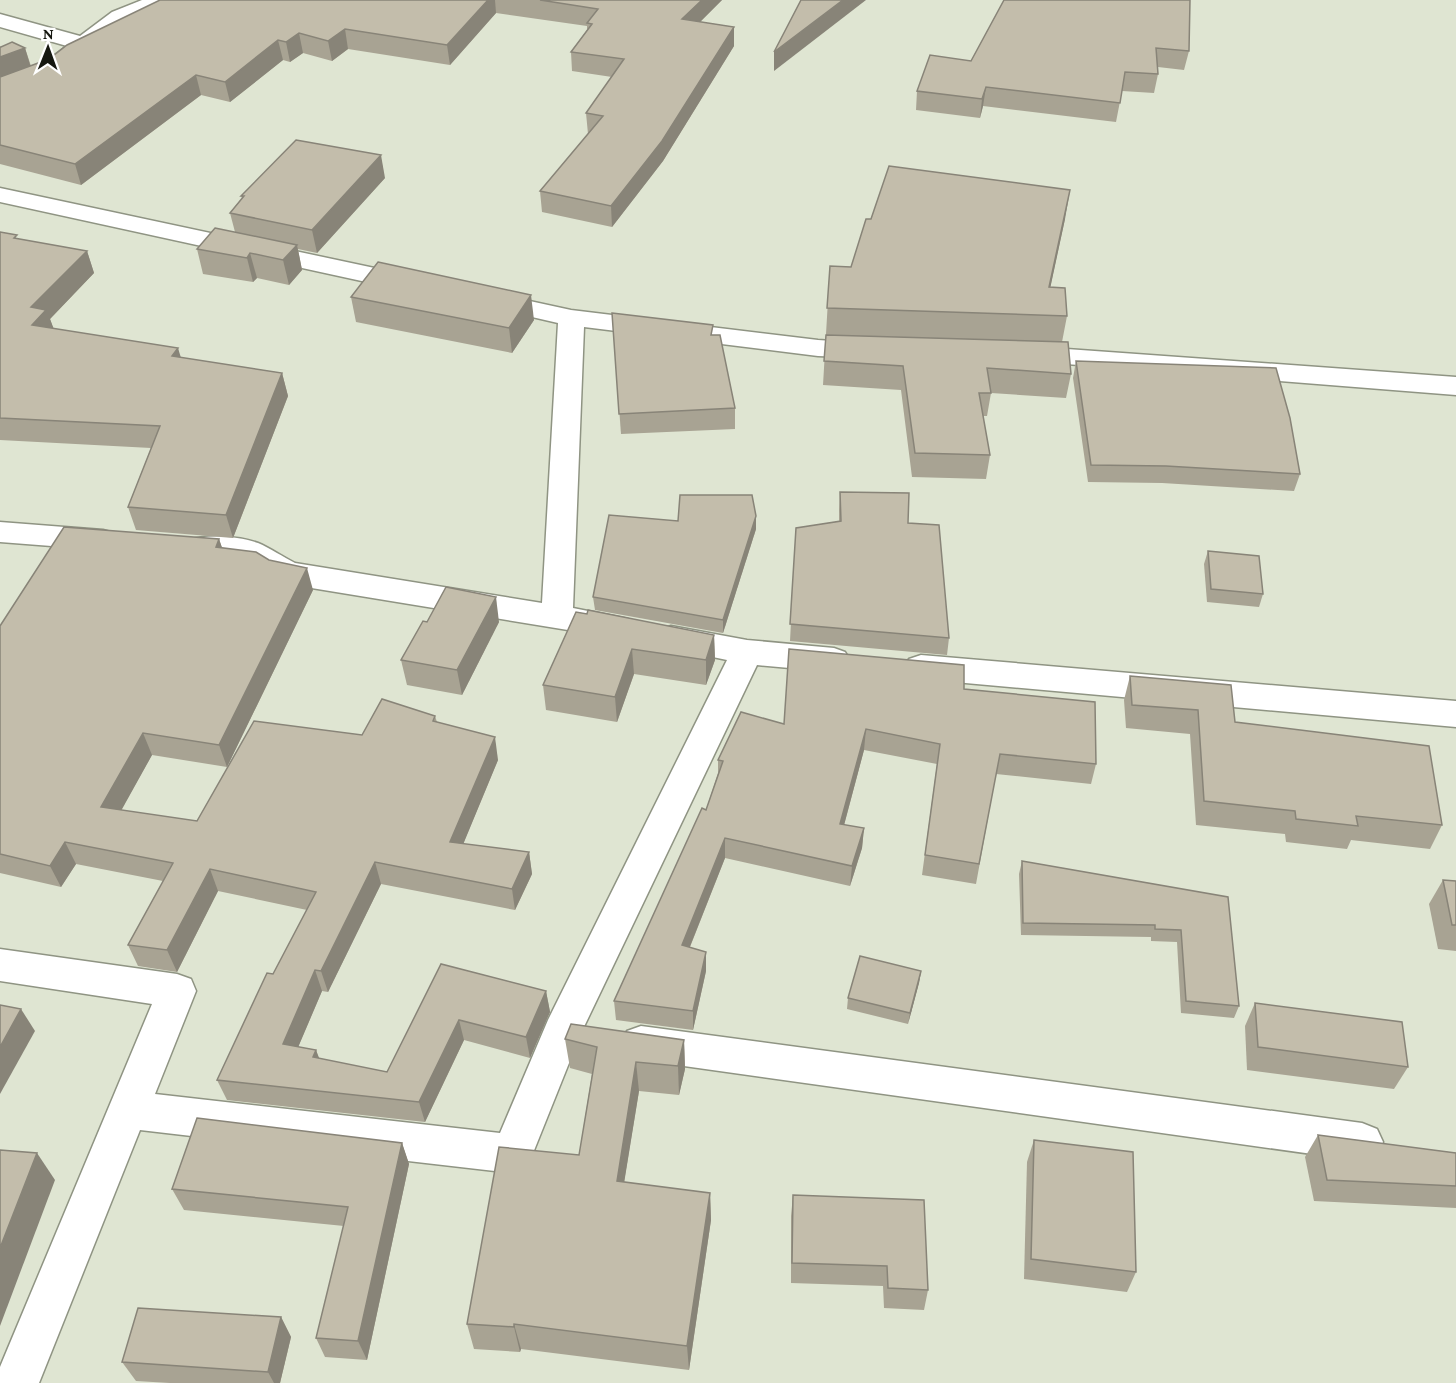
<svg xmlns="http://www.w3.org/2000/svg" width="1456" height="1383" font-family="'Crimson Pro',serif">
<style>
.lines{fill:none;stroke-linecap:round;stroke-linejoin:round}
.minor-casing{stroke:#8f9483;stroke-width:3}
.minor{fill:#fff;fill-rule:evenodd}
.wall{fill:#a8a393}
.shaded-wall{fill:#888478}
.building{fill:#c3bdab;stroke:#888478;stroke-width:1.5}
</style>
<rect width="100%" height="100%" fill="#dfe5d2"/>
<g class="lines">
<g class="minor-casing">
<g id="minor">
<polygon points="142,0 171,0 168,4 126,20 55,77 0,97 0,82 39,67 67,46 0,27 0,14 80,36 112,12"/>
<polygon points="0,188 412,276 421,279 425,284 421,289 412,292 0,202"/>
<path d="M489 292 571 310 818 340 877 344 881 350 877 356 868 358 818 356 584 327 573 608 628 619 633 627 628 635 617 638 287 584 276 581 243 561 188 554 184 547 188 540C207 534 239 536 258 543 270 548 283 557 295 563L542 603 558 323 480 305 476 300 480 295Z"/>
<polygon points="1025,346 1456,377 1456,395 1015,360 1012,354 1015,348"/>
<polygon points="0,522 103,530 114,533 118,540 114,547 103,550 0,542"/>
<polygon points="671,626 747,640 834,648 845,652 850,660 845,668 834,672 757,665 581,1033 527,1168 512,1173 140,1130 39,1383 0,1383 0,1367 152,1004 0,981 0,949 177,974 191,979 196,991 155,1094 500,1133 548,1020 727,660 660,646 655,638 660,630"/>
<polygon points="921,655 1456,701 1456,727 921,679 909,675 905,667 909,659"/>
<polygon points="641,1026 1362,1123 1377,1129 1383,1142 1377,1155 1362,1161 641,1060 627,1055 621,1043 627,1031"/>
</g>
</g>
<use href="#minor" class="minor"/>
</g>
<g class="wall">
<polygon points="160,0 722,0 700,22 734,27 734,46 663,161 612,227 542,212 540,191 588,134 586,113 612,77 572,71 571,52 587,30 587,26 496,13 450,65 348,49 332,61 303,53 290,62 283,60 230,102 201,95 81,185 0,164 0,47 25,48 31,66 49,59"/>
<polygon points="1004,0 1189,51 1184,70 1158,67 1158,74 1154,93 1122,91 1116,122 983,106 980,118 916,110 917,91 971,61"/>
<polygon points="385,178 317,253 298,249 302,270 289,285 257,278 253,282 203,274 197,249 235,232 230,213 242,198 241,196"/>
<polygon points="871,219 1065,219 1050,288 1067,316 1062,342 1071,374 1066,398 991,393 987,416 983,416 990,455 986,479 912,477 901,390 823,385 830,266 851,267"/>
<polygon points="0,232 19,239 87,251 94,273 50,319 53,328 181,358 282,373 288,396 233,538 136,530 128,507 151,448 0,440"/>
<polygon points="351,297 534,320 512,353 356,322"/>
<polygon points="612,313 713,335 735,408 735,429 621,434"/>
<polygon points="1076,361 1300,474 1294,491 1162,483 1088,482 1073,378"/>
<polygon points="840,492 908,523 949,638 947,655 790,641 796,528 839,522 839,510"/>
<polygon points="756,516 756,529 723,633 595,610 593,597 678,521"/>
<polygon points="219,539 222,548 313,590 227,767 152,755 121,810 197,821 362,735 435,716 437,722 498,760 463,844 529,852 532,874 515,910 381,884 328,992 322,991 298,1047 316,1050 319,1059 387,1072 441,964 546,991 550,1012 530,1058 464,1040 425,1122 227,1100 217,1080 307,910 218,891 177,972 138,966 128,945 163,881 76,864 61,887 0,873 0,626"/>
<polygon points="1208,551 1263,594 1259,607 1207,602 1204,564"/>
<polygon points="576,612 714,635 715,660 706,685 634,674 617,722 546,710 543,685"/>
<polygon points="427,622 499,622 462,695 407,685 401,660"/>
<polygon points="1130,676 1235,722 1442,825 1430,849 1351,840 1347,849 1286,842 1285,834 1196,825 1190,734 1126,728 1124,700"/>
<polygon points="964,689 1096,764 1091,784 996,774 976,884 922,875 937,764 864,750 844,825 864,828 862,848 850,886 725,858 690,947 706,971 693,1030 616,1020 614,1001 706,810 718,773 718,760 784,724"/>
<polygon points="1022,861 1228,897 1239,1006 1234,1018 1181,1013 1177,942 1151,941 1151,937 1021,935 1019,874"/>
<polygon points="1443,880 1456,881 1456,951 1438,949 1429,904"/>
<polygon points="921,971 919,983 908,1024 847,1009 848,998"/>
<polygon points="1255,1003 1408,1067 1394,1089 1247,1070 1245,1026"/>
<polygon points="565,1039 684,1040 685,1069 679,1095 639,1091 624,1182 710,1193 711,1220 689,1370 521,1349 520,1352 474,1349 467,1324 579,1155 592,1074 570,1068"/>
<polygon points="1318,1135 1456,1153 1456,1208 1314,1201 1305,1157"/>
<polygon points="1034,1140 1136,1272 1127,1292 1024,1279 1027,1162"/>
<polygon points="402,1143 409,1164 367,1360 325,1357 316,1338 344,1226 184,1210 172,1189"/>
<polygon points="793,1195 928,1290 924,1310 884,1308 883,1286 791,1283 791,1216"/>
<polygon points="281,1317 291,1337 280,1383 170,1383 136,1381 122,1362"/>
</g>
<g class="shaded-wall">
<polygon points="488,0 495,0 496,13 450,65 447,45"/>
<polygon points="702,0 722,0 683,39 682,19"/>
<polygon points="843,0 866,0 774,71 774,52"/>
<polygon points="734,27 734,46 663,161 612,227 611,206"/>
<polygon points="345,29 348,49 332,61 328,41"/>
<polygon points="299,33 303,53 290,62 286,42"/>
<polygon points="278,40 283,60 230,102 225,82"/>
<polygon points="25,48 31,68 0,80 0,57"/>
<polygon points="196,75 201,95 81,185 75,164"/>
<polygon points="986,87 983,106 980,118 982,99"/>
<polygon points="381,155 385,178 317,253 312,230"/>
<polygon points="1070,190 1065,219 1044,317 1049,287"/>
<polygon points="297,245 302,270 289,285 283,260"/>
<polygon points="87,251 94,273 50,319 55,332 32,325 31,307"/>
<polygon points="250,253 257,278 253,282 247,258"/>
<polygon points="531,295 534,320 512,353 509,328"/>
<polygon points="178,348 185,371 172,356"/>
<polygon points="282,373 288,396 233,538 226,515"/>
<polygon points="756,516 756,529 723,633 723,620"/>
<polygon points="219,539 227,562 216,547"/>
<polygon points="307,568 313,590 227,767 219,745"/>
<polygon points="496,597 499,622 462,695 457,670"/>
<polygon points="714,635 715,660 706,685 706,660"/>
<polygon points="632,649 634,674 617,722 615,697"/>
<polygon points="866,729 864,750 839,844 840,824"/>
<polygon points="143,733 152,755 111,829 101,807"/>
<polygon points="495,737 498,760 455,864 450,842"/>
<polygon points="864,828 862,848 850,886 852,866"/>
<polygon points="725,838 725,858 683,964 682,945"/>
<polygon points="65,842 76,864 61,887 50,866"/>
<polygon points="529,852 532,874 515,910 512,889"/>
<polygon points="375,862 381,884 328,992 321,971"/>
<polygon points="210,869 218,891 177,972 167,950"/>
<polygon points="706,952 706,971 693,1030 693,1011"/>
<polygon points="315,970 322,991 291,1064 283,1044"/>
<polygon points="921,971 919,983 908,1024 910,1013"/>
<polygon points="546,991 550,1012 530,1058 526,1037"/>
<polygon points="21,1009 35,1031 0,1094 0,1047"/>
<polygon points="459,1020 464,1040 425,1122 419,1102"/>
<polygon points="684,1040 685,1069 679,1095 678,1066"/>
<polygon points="316,1050 324,1071 313,1057"/>
<polygon points="636,1062 639,1091 620,1208 617,1181"/>
<polygon points="402,1143 409,1164 367,1360 358,1341"/>
<polygon points="37,1153 55,1180 0,1326 0,1248"/>
<polygon points="710,1193 711,1220 689,1370 687,1346"/>
<polygon points="281,1317 291,1337 280,1383 274,1383 268,1372"/>
<polygon points="514,1324 521,1349 520,1352 514,1327"/>
</g>
<g class="building">
<polygon points="160,0 488,0 447,45 345,29 328,41 299,33 286,42 278,40 225,82 196,75 75,164 0,145 0,77 49,59 67,45"/>
<polygon points="540,0 702,0 682,19 734,27 662,141 611,206 540,191 603,116 586,113 624,59 571,52 592,24 587,23 598,9"/>
<polygon points="801,0 843,0 774,52"/>
<polygon points="1004,0 1190,0 1189,51 1156,48 1158,74 1125,72 1120,103 986,87 982,99 917,91 930,55 971,61"/>
<polygon points="12,42 25,48 0,57 0,47 1,47"/>
<polygon points="296,140 381,155 312,230 230,213 244,196 241,196"/>
<polygon points="889,166 1070,190 1049,287 1065,288 1067,316 827,308 830,266 851,267 866,219 871,219"/>
<polygon points="215,228 297,245 283,260 250,253 247,258 197,249"/>
<polygon points="0,232 17,235 14,238 87,251 31,307 46,310 32,325 178,348 172,356 282,373 226,515 128,507 160,426 0,418"/>
<polygon points="378,262 531,295 509,328 351,297"/>
<polygon points="612,313 713,325 711,335 720,335 735,408 619,414"/>
<polygon points="826,335 1068,342 1071,374 987,368 991,393 979,393 990,455 915,453 903,366 824,361"/>
<polygon points="1076,361 1276,368 1290,418 1300,474 1166,466 1091,465"/>
<polygon points="840,492 909,493 908,523 939,525 949,638 790,624 796,528 841,521"/>
<polygon points="680,495 752,495 756,516 723,620 593,597 609,515 678,521"/>
<polygon points="64,527 219,539 216,547 256,552 269,560 307,568 219,745 143,733 101,807 197,821 254,721 362,735 382,699 435,716 433,721 495,737 450,842 529,852 512,889 375,862 321,971 315,970 283,1044 316,1050 313,1057 387,1072 441,964 546,991 526,1037 459,1020 419,1102 217,1080 267,973 273,974 316,892 210,869 167,950 128,945 173,863 65,842 50,866 0,854 0,626"/>
<polygon points="1208,551 1259,556 1263,594 1211,589"/>
<polygon points="446,587 496,597 457,670 401,660 423,621 427,622"/>
<polygon points="588,610 714,635 706,660 632,649 615,697 543,685 576,612 587,614"/>
<polygon points="789,649 964,665 964,689 1095,702 1096,764 1000,754 979,864 925,855 940,744 866,729 840,824 864,828 852,866 725,838 682,945 706,952 693,1011 614,1001 702,808 706,810 723,761 718,760 741,712 784,724"/>
<polygon points="1130,676 1231,685 1235,722 1429,746 1442,825 1356,816 1358,826 1296,819 1295,811 1204,801 1198,710 1132,705"/>
<polygon points="1022,861 1228,897 1239,1006 1186,1001 1181,930 1155,929 1155,925 1023,923"/>
<polygon points="1443,880 1456,881 1456,925 1452,925"/>
<polygon points="860,956 921,971 910,1013 848,998"/>
<polygon points="1255,1003 1402,1022 1408,1067 1258,1047"/>
<polygon points="0,1005 21,1009 0,1047"/>
<polygon points="571,1024 684,1040 678,1066 636,1062 617,1181 710,1193 687,1346 514,1324 514,1327 467,1324 499,1147 579,1155 597,1047 565,1039"/>
<polygon points="197,1118 402,1143 358,1341 316,1338 348,1207 172,1189"/>
<polygon points="1318,1135 1456,1153 1456,1186 1327,1180"/>
<polygon points="1034,1140 1133,1152 1136,1272 1031,1259"/>
<polygon points="0,1150 37,1153 0,1248"/>
<polygon points="793,1195 924,1200 928,1290 888,1288 887,1266 792,1263"/>
<polygon points="138,1308 281,1317 268,1372 122,1362"/>
</g>
<g transform="translate(48 48) rotate(1)" stroke="#ffffff" stroke-width="4.5" paint-order="stroke">
<path d="M0-4.5L10 22L0 15L-10 22Z" fill="#151710"/>
<text y="-9" font-size="16" font-weight="bold" text-anchor="middle" fill="#151710">N</text>
</g>
</svg>
